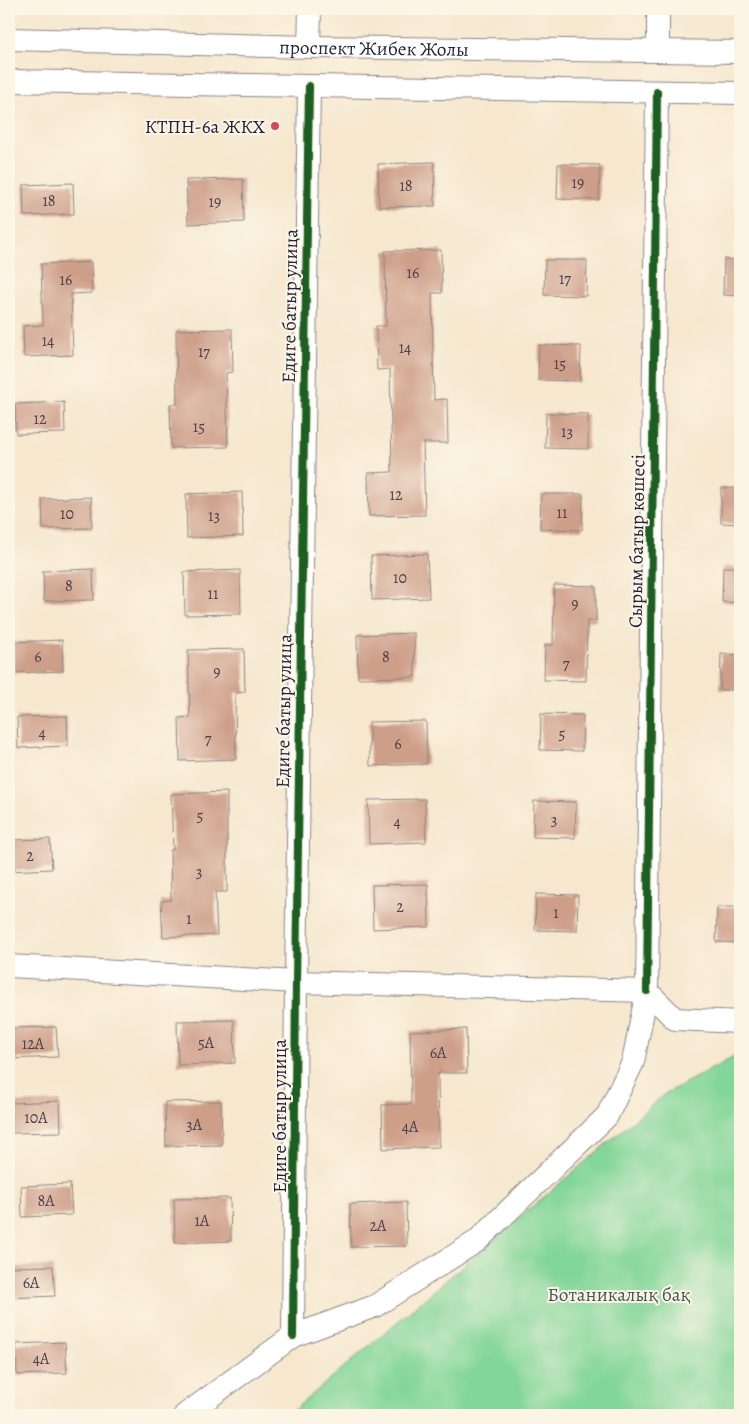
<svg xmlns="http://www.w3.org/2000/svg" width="749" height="1424" font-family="Alegreya,serif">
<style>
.green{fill:#83d699;stroke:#527c6a}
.building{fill:#cd9e88}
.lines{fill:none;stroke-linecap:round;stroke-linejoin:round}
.minor-casing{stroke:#8c8484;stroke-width:24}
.minor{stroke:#fff;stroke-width:22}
.cycleway-casing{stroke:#fcf5e5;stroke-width:11}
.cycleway{stroke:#1b5e20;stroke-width:8}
.poi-dot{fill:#d1495b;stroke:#fcf5e5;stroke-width:2}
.labels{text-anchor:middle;stroke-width:4;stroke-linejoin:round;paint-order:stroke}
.number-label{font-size:16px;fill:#4d414e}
.street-label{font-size:19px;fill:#22223b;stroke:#fcf5e5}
.poi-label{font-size:19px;fill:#22223b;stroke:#fcf5e5;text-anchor:end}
.park-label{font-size:19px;fill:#3f5857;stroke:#fcf5e5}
</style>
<rect width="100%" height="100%" fill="#fcf5e5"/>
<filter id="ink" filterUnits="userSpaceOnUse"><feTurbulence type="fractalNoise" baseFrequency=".02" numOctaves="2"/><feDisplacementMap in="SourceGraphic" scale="10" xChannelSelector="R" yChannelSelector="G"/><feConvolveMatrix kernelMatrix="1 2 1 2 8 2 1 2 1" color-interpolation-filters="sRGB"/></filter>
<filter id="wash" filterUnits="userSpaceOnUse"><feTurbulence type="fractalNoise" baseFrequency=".0096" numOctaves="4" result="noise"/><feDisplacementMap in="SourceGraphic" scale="20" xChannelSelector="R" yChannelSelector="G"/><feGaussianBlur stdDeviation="1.12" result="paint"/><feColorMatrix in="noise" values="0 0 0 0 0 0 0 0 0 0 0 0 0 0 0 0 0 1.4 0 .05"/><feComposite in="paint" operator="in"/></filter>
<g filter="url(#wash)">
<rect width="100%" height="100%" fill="#f6e7ce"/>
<polygon class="green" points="740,1054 740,1415 288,1415 666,1093"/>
<g id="blocks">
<g class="building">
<polygon points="434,162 435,206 379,207 378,164"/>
<polygon points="558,164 600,165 599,200 557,199"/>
<polygon points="243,179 244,222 188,224 186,180"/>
<polygon points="73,183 74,214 24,216 23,185"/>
<polygon points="441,250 442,293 432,293 434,400 447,399 448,443 423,443 425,515 369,516 368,473 392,472 390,369 377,370 376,326 386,326 385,251"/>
<polygon points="724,259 740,260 740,296 723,295"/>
<polygon points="545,260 587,260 586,296 544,295"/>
<polygon points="91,262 92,293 71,294 73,355 24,357 23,326 43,325 41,264"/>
<polygon points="232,329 233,372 226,373 228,447 171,448 170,404 177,404 176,330"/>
<polygon points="539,345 581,346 580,381 538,380"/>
<polygon points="64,402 65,433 16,434 15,404"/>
<polygon points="546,413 588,414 588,449 545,448"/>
<polygon points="721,488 740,488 740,524 721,523"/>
<polygon points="242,492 243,536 187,538 186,494"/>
<polygon points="541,494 583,494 582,530 540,529"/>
<polygon points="91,497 92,528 43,529 42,499"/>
<polygon points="427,554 429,598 372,600 371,556"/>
<polygon points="723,567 740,567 740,603 722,602"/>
<polygon points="93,569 94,600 44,601 43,571"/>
<polygon points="240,570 241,614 185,615 184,572"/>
<polygon points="554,585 596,586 596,621 587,621 586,681 544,680 545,645 553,645"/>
<polygon points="414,633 415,677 358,678 357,635"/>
<polygon points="62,640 63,671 14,673 13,642"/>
<polygon points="244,649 245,692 235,693 236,759 180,761 179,718 190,717 188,650"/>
<polygon points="721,654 740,655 740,690 720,690"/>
<polygon points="541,714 583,715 582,751 540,750"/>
<polygon points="67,716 68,746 18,748 17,717"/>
<polygon points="426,721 427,764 370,766 369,722"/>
<polygon points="227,792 227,892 215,892 217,935 163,937 161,901 171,900 170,850 173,850 171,794"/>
<polygon points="425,799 426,842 369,844 368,800"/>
<polygon points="534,801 576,802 575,838 533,837"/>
<polygon points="50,839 52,869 9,871 9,840"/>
<polygon points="428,884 429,927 373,929 372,885"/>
<polygon points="536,894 578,895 577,931 535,930"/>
<polygon points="717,907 740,907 740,943 716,942"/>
<polygon points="234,1020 235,1063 178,1065 177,1021"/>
<polygon points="56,1027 58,1057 9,1059 9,1028"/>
<polygon points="466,1029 467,1073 438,1073 439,1147 383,1149 382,1105 411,1104 410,1031"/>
<polygon points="60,1101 61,1132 12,1133 10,1103"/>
<polygon points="221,1101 222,1145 166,1146 165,1102"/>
<polygon points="70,1184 72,1215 22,1217 21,1186"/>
<polygon points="230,1198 231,1241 175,1243 174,1199"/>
<polygon points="406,1202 407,1246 351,1247 350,1204"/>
<polygon points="53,1266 55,1296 9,1298 9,1267"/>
<polygon points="65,1342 67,1373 17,1375 16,1344"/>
</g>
</g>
</g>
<g filter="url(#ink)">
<use href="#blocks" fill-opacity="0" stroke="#8c8484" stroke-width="1"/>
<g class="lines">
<g class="minor-casing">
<g id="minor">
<path id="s1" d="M9 39 309 47 740 52"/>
<polyline points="309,47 310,9"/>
<polyline points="658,51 658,9"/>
<polyline points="9,81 740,93"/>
<polyline points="9,966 296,982 647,991 675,1019 740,1022"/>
<polyline points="293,1336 296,982 309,86"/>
<polyline points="185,1415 293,1336 375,1306 477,1241 607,1116 633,1062 647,991 657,92"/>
</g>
</g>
<use href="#minor" class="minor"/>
<g class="cycleway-casing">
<g id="cycleway">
<polyline points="647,991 657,92"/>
<polyline points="293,1336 296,982 309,86"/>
</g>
</g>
<use href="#cycleway" class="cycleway"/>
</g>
</g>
<circle class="poi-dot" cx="275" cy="126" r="5"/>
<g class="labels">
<g class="number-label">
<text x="578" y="188">19</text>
<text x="406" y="191">18</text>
<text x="49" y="206">18</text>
<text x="215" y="207">19</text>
<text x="413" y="278">16</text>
<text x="565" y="284">17</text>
<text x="66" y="285">16</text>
<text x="48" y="346">14</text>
<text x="405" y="353">14</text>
<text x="204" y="357">17</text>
<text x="560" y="369">15</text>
<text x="40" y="424">12</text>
<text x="199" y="432">15</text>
<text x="567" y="437">13</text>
<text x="396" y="500">12</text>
<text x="562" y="518">11</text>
<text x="67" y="519">10</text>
<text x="214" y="521">13</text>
<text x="400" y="583">10</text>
<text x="69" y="591">8</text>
<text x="213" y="599">11</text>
<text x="575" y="609">9</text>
<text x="38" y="662">6</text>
<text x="386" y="662">8</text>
<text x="566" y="669">7</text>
<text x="217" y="677">9</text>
<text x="42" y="738">4</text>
<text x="562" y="739">5</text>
<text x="208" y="744">7</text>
<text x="398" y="749">6</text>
<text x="200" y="821">5</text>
<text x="554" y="825">3</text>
<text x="397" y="827">4</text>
<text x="30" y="861">2</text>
<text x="199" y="877">3</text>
<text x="400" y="912">2</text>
<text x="556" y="918">1</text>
<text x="189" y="924">1</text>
<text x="206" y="1048">5А</text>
<text x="33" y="1049">12А</text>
<text x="438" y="1058">6А</text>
<text x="36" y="1123">10А</text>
<text x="194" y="1130">3А</text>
<text x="410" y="1132">4А</text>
<text x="46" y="1206">8А</text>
<text x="202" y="1226">1А</text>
<text x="378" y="1231">2А</text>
<text x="31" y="1288">6А</text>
<text x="41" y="1364">4А</text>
</g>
<g class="street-label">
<text dy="7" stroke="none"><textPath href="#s1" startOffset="365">проспект Жибек Жолы</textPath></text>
<text transform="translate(289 306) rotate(-89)" y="7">Едиге батыр улица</text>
<text transform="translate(636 541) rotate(-89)" y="7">Сырым батыр көшесі</text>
<text transform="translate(283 711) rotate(-89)" y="7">Едиге батыр улица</text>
<text transform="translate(279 1116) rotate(-90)" y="7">Едиге батыр улица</text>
</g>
<g class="poi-label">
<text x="265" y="133">КТПН-6а ЖКХ</text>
</g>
<g class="park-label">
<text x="619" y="1301">Ботаникалық бақ</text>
</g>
</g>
<rect width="749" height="1424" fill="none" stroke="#fcf5e5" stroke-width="30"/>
</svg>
